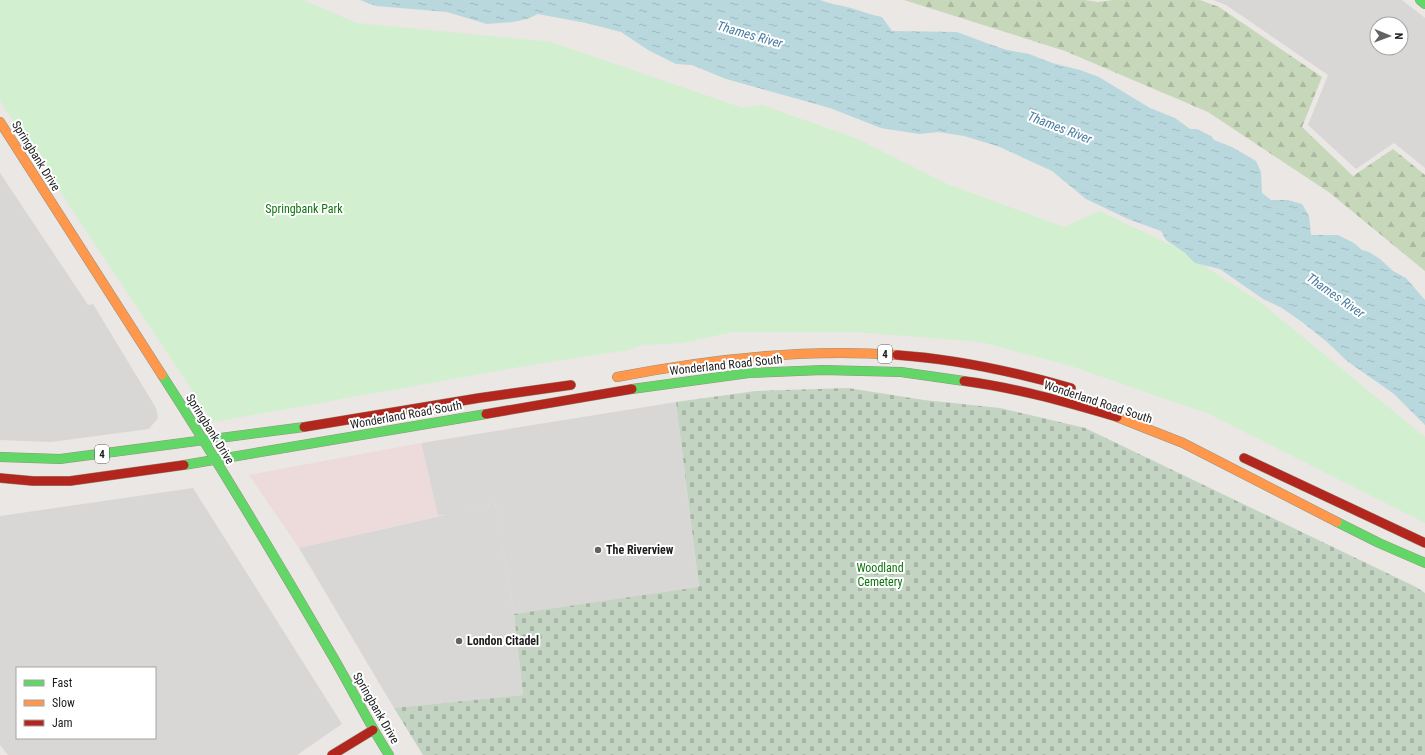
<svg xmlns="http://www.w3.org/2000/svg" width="1425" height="755" font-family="'Roboto Condensed',sans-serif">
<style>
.residential{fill:#d9d7d6;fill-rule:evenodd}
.commercial{fill:#ecdbda}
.religious{fill:#d8d7d6}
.forest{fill:url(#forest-firs)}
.cemetery{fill:url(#cemetery-stones)}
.park{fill:#d2f0cf}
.water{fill:url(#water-ripples)}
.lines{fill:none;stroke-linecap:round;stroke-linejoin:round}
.fast-casing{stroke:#93927d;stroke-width:10}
.slow-casing{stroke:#93927d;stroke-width:10}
.jam-casing{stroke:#93927d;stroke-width:10}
.fast{stroke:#63d668;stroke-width:9}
.slow{stroke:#ff974d;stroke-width:9}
.jam{stroke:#b3261e;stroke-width:9}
.poi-dot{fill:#646362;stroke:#fff;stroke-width:1.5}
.labels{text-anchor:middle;stroke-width:4;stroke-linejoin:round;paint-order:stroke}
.shield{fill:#fff;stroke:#606060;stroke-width:1}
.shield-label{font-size:11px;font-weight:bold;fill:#1c1c1c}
.street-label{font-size:12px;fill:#1c1c1c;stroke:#fff}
.park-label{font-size:12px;fill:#0e760e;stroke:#fff}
.poi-label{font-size:12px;font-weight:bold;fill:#1c1c1c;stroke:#fff;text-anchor:start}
.water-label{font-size:13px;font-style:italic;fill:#487ba0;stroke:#fff}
</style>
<defs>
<pattern id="forest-firs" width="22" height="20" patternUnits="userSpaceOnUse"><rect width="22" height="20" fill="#c7d8ba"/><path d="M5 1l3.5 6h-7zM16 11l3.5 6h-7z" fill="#aab99f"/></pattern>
<pattern id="cemetery-stones" width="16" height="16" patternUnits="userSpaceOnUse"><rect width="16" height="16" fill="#c3d4c2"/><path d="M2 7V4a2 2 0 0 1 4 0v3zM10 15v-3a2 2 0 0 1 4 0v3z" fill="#a7b5a6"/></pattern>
<pattern id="water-ripples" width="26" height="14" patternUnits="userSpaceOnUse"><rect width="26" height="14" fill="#b8d8dd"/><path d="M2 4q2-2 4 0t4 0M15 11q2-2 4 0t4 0" fill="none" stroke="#9eb9bd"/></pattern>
</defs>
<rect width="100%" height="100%" fill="#eae7e4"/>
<g class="residential">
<path d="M1213 0H1402L1425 18V168L1394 143 1356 169 1308 125 1328 75 1226 5ZM1377 24H1401V48H1377Z"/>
<polygon points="0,173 88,305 93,304 156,408 158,418 149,429 51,442 0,440"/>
<polygon points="676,402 699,588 514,614 495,503 438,516 421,443"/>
<path d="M193 488 342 724 297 755H8L0 745V516ZM17 668H155V738H17Z"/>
</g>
<polygon class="commercial" points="421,443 438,516 299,548 249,475"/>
<g class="religious">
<polygon points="677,413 681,462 665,465 657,469 648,467 651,455 649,441 657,440 656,420 661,416"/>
<polygon points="643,417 646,455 642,474 636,483 626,492 618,496 601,499 601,492 614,482 623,470 626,460 622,430 632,429 630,418"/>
<polygon points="531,433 534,477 471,490 472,500 465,502 468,509 495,503 500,531 501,531 503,550 514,614 523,695 394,708 299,548 445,515 427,448"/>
<polygon points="197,516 249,593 231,603 181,524"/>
<polygon points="29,529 32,543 42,536 99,641 81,650 30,555 23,551 0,554 0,533"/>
<polygon points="132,531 185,627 158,640 106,542"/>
<polygon points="518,531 527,536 534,594 515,597 506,532"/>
<polygon points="289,653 304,675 229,722 224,714 161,755 126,755 153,738 155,738 155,737"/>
<polygon points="301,689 307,698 315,693 334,723 282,755 276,755 249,721"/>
<polygon points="0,712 17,731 17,738 24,738 41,755 15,755 1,741 8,734 0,726"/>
</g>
<polygon class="forest" points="904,0 1085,0 1098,2 1113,0 1200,0 1219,7 1322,77 1302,127 1353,176 1393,149 1425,175 1425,271 1330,193 1208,112 1065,51"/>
<polygon class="cemetery" points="848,388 924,400 1000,408 1085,428 1416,587 1425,593 1425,755 423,755 394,708 523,695 514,614 699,587 676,402 756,391"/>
<polygon class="park" points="0,0 303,0 357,23 551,42 743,108 762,105 858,139 947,184 1064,227 1099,211 1175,247 1260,302 1425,437 1425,523 1209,414 1071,366 981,342 856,332 733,332 682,343 642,345 629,350 542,363 213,422 0,101"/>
<path class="water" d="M360 0H820C830 4 840 5 851 8 862 11 871 15 882 17L892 31 957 32 989 44 1007 50 1029 54 1052 63 1080 70 1099 77 1150 108 1175 118 1190 129H1197L1211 136 1214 140 1232 147 1256 161 1261 172 1262 193 1271 200H1288L1302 204 1309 216 1311 235H1338L1354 243 1362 250 1369 252 1380 259 1393 271 1406 278 1425 300V425L1394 394 1347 361 1326 341 1302 322 1282 308 1263 299 1220 269 1195 263 1185 253 1166 240 1161 231 1128 219 1086 199 1052 171 1000 147 964 136 938 132 919 134 881 128 830 108 726 79 692 65 676 64 648 50 621 32 586 23 538 14 527 19 513 22 487 24 447 12 376 6Z"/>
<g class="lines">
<g class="fast-casing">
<g id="fast">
<polyline points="1420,0 1425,4"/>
<path d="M162 375C220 465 275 557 329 650 350 685 367 721 389 755"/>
<polyline points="632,389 749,373 823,370 901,372 964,381"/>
<polyline points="0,457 60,459 304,427"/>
<polyline points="184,465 486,414"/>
<polyline points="1337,522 1379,543 1425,563"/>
</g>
</g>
<g class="slow-casing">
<g id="slow">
<polyline points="0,122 162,375"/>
<path d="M617 377C709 359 803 348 897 355"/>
<polyline points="1117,417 1183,443 1337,522"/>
</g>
</g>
<g class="jam-casing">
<g id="jam">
<path d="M897 355C955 359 1015 372 1071 388"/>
<path d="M964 381C1017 388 1066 402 1117 417"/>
<polyline points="486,414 632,389"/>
<polyline points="304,427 479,398 571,385"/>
<polyline points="1244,458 1425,543"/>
<polyline points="0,478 33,481 70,481 184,465"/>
<polyline points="332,755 373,730"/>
</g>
</g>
<use href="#fast" class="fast"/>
<use href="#slow" class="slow"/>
<use href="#jam" class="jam"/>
</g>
<g class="poi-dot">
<circle cx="598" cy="550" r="4"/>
<circle cx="459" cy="641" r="4"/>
</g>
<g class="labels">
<g class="shield">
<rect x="878" y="345" width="14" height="18" rx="3"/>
<rect x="95" y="445" width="14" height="18" rx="3"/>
</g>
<g class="shield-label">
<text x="885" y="358">4</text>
<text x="102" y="458">4</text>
</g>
<g class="street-label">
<text transform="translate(36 156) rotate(58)" y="4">Springbank Drive</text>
<text transform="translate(726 365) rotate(-6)" y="4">Wonderland Road South</text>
<text transform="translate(1098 402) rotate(18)" y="4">Wonderland Road South</text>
<text transform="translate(406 415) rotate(-10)" y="4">Wonderland Road South</text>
<text transform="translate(210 429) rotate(58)" y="4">Springbank Drive</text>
<text transform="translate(376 708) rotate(60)" y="4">Springbank Drive</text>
</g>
<g class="park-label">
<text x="304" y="213">Springbank Park</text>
<text x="880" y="572">Woodland<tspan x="880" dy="14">Cemetery</tspan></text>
</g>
<g class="poi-label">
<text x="606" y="554">The Riverview</text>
<text x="467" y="645">London Citadel</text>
</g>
<g class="water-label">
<text transform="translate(750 34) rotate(16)" y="5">Thames River</text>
<text transform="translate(1060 127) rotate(21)" y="5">Thames River</text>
<text transform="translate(1336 295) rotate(35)" y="5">Thames River</text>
</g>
</g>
<rect x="16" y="667" width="140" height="72" fill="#ffffff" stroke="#a4a4a4"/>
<rect x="24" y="680" width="20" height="6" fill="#63d668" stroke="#a4a4a4"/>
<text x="52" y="687" font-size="12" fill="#1c1c1c">Fast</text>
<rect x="24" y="700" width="20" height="6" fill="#ff974d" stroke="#a4a4a4"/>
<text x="52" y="707" font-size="12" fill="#1c1c1c">Slow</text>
<rect x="24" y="720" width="20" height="6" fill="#b3261e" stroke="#a4a4a4"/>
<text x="52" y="727" font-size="12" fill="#1c1c1c">Jam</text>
<g transform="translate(1389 36) rotate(91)"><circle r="19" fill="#ffffff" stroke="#a4a4a4"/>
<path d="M0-3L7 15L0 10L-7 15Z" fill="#646362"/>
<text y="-6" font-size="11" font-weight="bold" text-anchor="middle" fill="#1c1c1c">N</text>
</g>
</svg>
